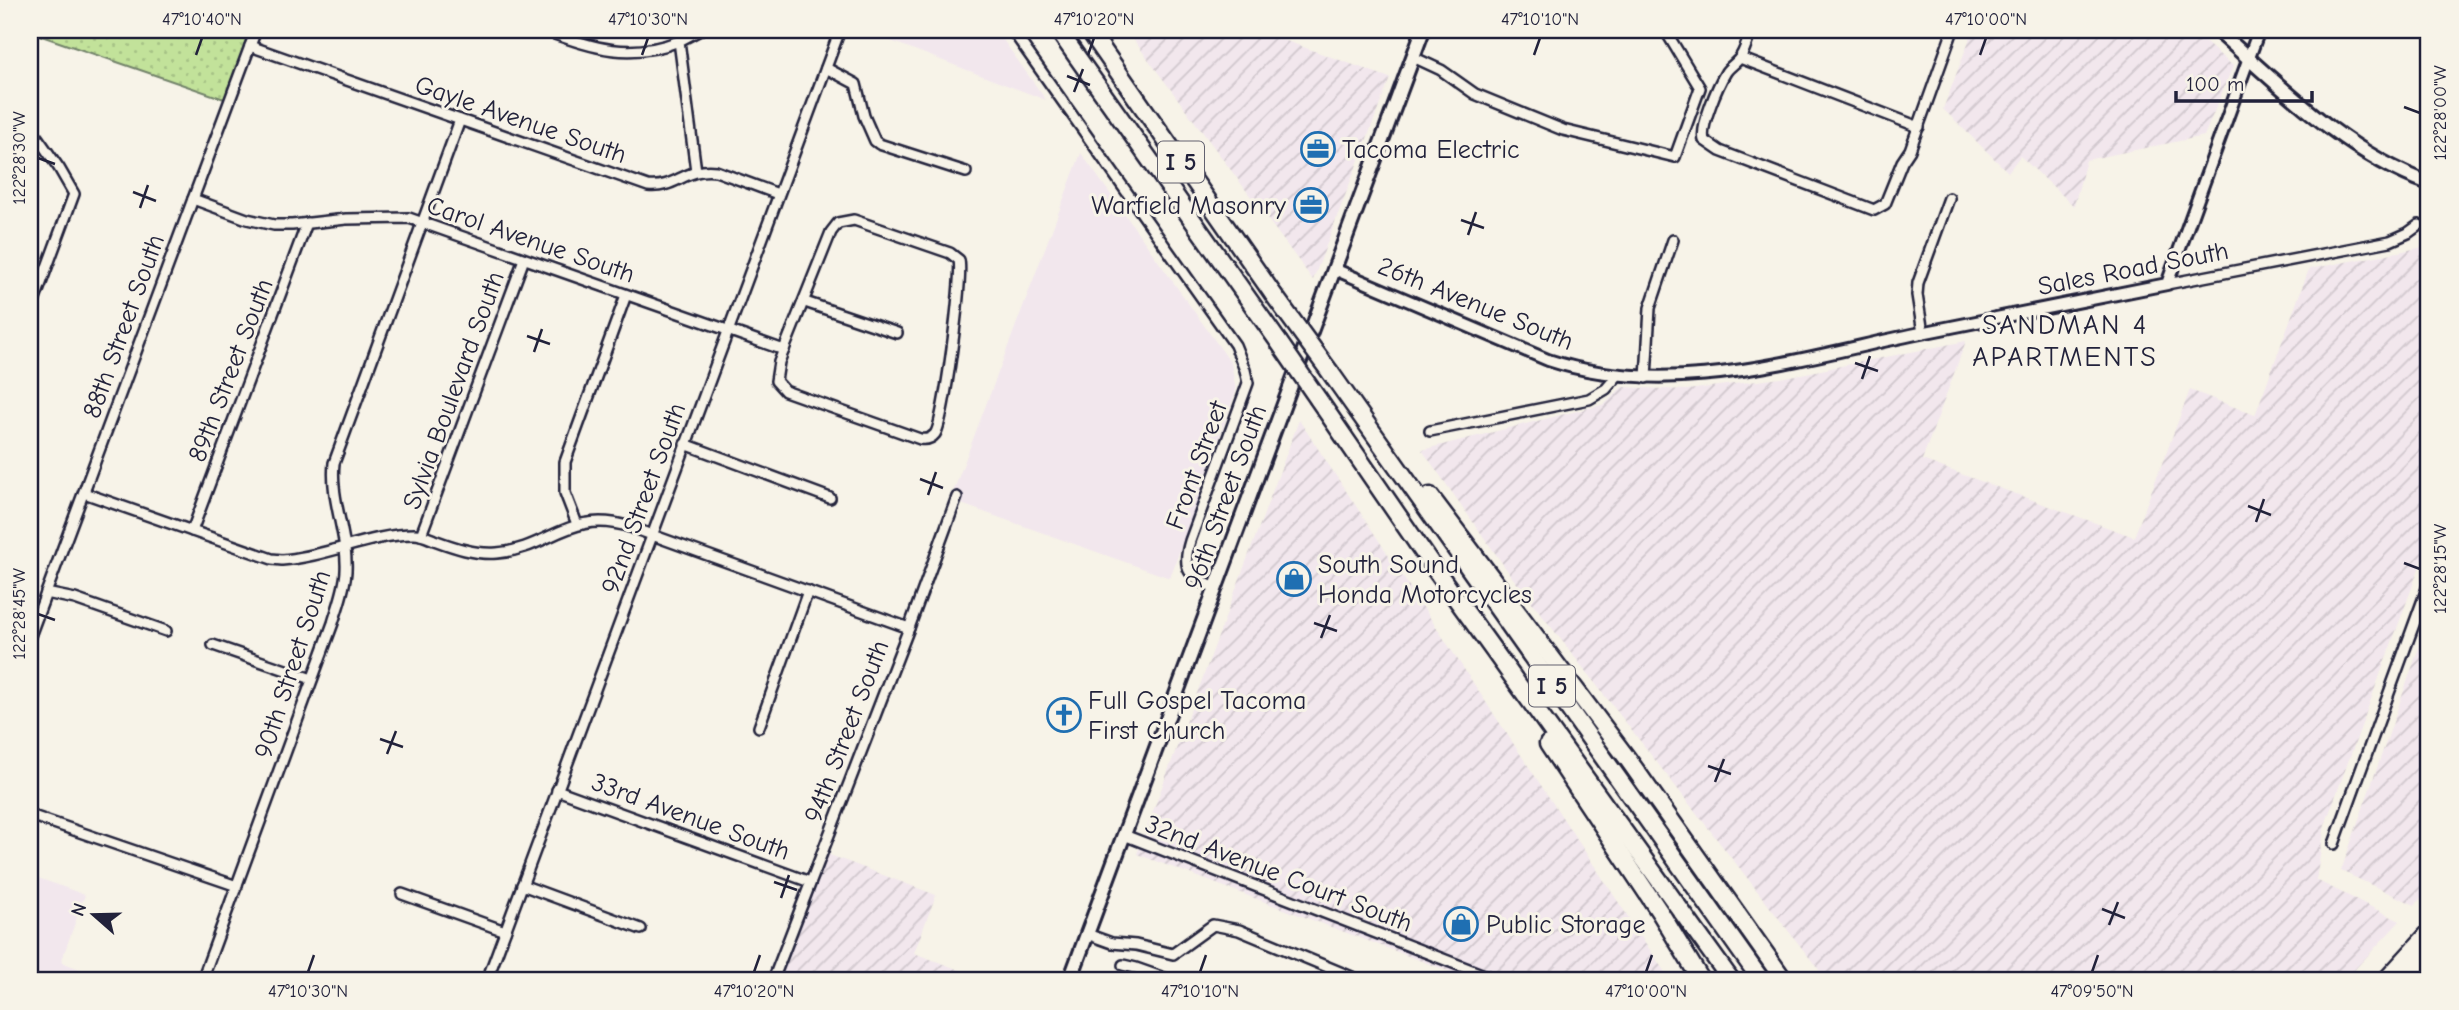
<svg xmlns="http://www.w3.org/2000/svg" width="2459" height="1010" font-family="'Comic Neue',sans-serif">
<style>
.built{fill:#f2e7ed}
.industrial{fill:url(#industrial-furrows)}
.park{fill:url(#park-dots);stroke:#72826a;stroke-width:2}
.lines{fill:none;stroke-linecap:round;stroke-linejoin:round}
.minor-casing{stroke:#22223b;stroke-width:14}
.tertiary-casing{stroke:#22223b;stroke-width:16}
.secondary-casing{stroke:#22223b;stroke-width:18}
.motorway-casing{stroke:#22223b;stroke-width:21}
.minor{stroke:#f7f3e8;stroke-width:9}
.tertiary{stroke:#f7f3e8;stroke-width:10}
.secondary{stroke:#f7f3e8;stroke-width:12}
.motorway{stroke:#f7f3e8;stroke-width:16}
.motorway-bridge-casing{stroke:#22223b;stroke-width:21;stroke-linecap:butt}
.motorway-bridge{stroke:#f7f3e8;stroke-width:16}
.ticks{fill:none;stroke:#22223b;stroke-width:2.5}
.labels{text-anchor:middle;stroke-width:6;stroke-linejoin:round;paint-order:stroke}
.shield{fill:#f7f3e8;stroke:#62616f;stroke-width:2}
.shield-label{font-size:24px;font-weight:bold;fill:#22223b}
.street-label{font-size:26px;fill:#22223b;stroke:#f7f3e8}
.poi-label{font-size:26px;fill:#22223b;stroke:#f7f3e8;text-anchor:start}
.neighbourhood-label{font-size:28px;letter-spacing:2px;fill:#22223b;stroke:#f7f3e8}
.neatline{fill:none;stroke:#22223b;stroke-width:2.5}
.ticks-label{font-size:18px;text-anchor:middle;fill:#22223b}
</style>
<defs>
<pattern id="industrial-furrows" width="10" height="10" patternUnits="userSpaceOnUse" patternTransform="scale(1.75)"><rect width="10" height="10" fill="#f2e7ed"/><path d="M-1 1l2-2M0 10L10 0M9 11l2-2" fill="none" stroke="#cfc6cc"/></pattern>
<pattern id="park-dots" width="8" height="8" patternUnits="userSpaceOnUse" patternTransform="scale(1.75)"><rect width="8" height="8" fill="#c2e29a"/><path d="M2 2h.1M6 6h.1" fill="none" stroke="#a6c286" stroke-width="1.8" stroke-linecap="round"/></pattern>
</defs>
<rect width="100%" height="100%" fill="#f7f3e8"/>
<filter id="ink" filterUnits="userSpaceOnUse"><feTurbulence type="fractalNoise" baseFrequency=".0143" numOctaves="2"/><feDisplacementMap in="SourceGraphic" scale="14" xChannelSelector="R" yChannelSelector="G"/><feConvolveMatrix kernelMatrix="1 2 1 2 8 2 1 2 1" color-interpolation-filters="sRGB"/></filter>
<g filter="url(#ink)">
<g class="built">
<polygon points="862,30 996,30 1046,100"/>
<polygon points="1081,153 1231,363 1236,391 1170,578 950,500"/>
<polygon points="30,875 85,895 61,962 110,980 30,980"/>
</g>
<g class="industrial">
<polygon points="1132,30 1256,30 1390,78 1313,280 1130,35"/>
<polygon points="1973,30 2191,30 2233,66 2204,136 2086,160 2074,206 2020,156 2008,172 1943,109"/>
<polygon points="2429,243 2429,541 2325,825 2316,880 2400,921 2345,980 1829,980 1819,970 1512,577 1422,450 1605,404 1622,387 1687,390 1781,378 1966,341 1922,460 2134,537 2190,390 2255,415 2309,269 2424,247"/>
<polygon points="1299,420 1670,980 1472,980 1137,854"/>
<polygon points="2429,619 2429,888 2415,905 2341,871"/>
<polygon points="827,854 936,895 914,953 987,980 780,980"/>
</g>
<polygon class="park" points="30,30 256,30 230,101 30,32"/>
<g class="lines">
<g class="minor-casing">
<g id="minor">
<path d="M543 30C592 47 628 61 679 41"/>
<path d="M1012 30 1235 345 1245 370 1248 383 1190 541C1181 570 1189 577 1216 588"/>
<path d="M1751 30C1748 38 1746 48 1741 56 1738 62 1730 66 1726 72 1718 85 1700 126 1704 140L1720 151 1874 210 1885 204 1902 162 1910 150 1953 30"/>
<path d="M250 46 648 186C676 189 685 167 716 171L778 194"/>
<polyline points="1413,57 1441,70 1475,94 1563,130 1675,157 1700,88 1665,30"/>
<polyline points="1740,58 1919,127"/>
<polyline points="826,68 856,84 864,116 875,141 879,144 966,172"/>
<polyline points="30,127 59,168 74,194 30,313"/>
<polyline points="696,171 679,41 700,30"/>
<polyline points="193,199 247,219 274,225 292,225 346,219 409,218 784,350"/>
<path d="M854 220 950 253 959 260C963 277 944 423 935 434 931 439 926 440 920 439L785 391 776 381 779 362 831 232 838 223Z"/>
<polyline points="2167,284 2390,241 2408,233 2419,225"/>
<polyline points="805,302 897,333"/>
<polyline points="1923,333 1917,295 1918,283 1949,198"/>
<polyline points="1646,378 1650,308 1673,240"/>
<polyline points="1430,431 1589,399 1606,389 1618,375"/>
<polyline points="685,444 830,498"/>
<path d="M84 493 272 559 282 560C326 557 371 534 414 534 421 534 427 537 434 540 453 547 476 555 497 553 549 549 570 508 630 527L909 628"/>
<polyline points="577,524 565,493 565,462 626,295"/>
<polyline points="192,531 307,223"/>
<polyline points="421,535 524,259"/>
<polyline points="46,593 75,599 166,631"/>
<polyline points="30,636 256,30"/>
<polyline points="213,645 312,679"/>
<polyline points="759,727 808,591"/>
<polyline points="557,790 810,882"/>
<polyline points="30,815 237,886"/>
<polyline points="1124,835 1497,980"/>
<polyline points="2334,844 2429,583"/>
<polyline points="522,885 641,929"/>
<polyline points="402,894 505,931"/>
<polyline points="1087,934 1112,943 1136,945 1173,954 1213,925 1239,930 1359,980"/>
<polyline points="1123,965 1136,968 1170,980"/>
<path d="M202 980 333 623C338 606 345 589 346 571 348 535 330 500 334 463L460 120"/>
<polyline points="487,980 840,30"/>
<polyline points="773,980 909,628 957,497"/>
</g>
</g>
<g class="tertiary-casing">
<path id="tertiary" d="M1334 269 1548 360C1669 400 1796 359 1916 334 1999 317 2083 301 2167 284L2259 30"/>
</g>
<g class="secondary-casing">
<g id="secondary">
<path d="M2217 30C2281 87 2347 154 2429 183"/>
<polyline points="1070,980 1423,30"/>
</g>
</g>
<g class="motorway-casing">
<g id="motorway">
<polyline points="1058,30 1278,341"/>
<polyline points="1089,30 1273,294"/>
<polyline points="1330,372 1761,980"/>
<polyline points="1318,399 1432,565 1731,980"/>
<polyline points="1430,496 1627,758 1784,980"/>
<polyline points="1548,744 1661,914 1701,980"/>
<polyline points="2386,980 2429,933"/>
<polyline points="2405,980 2429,950"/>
<polyline points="2425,980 2429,975"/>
</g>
</g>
<use href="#minor" class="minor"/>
<use href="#tertiary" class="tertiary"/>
<use href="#secondary" class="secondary"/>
<use href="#motorway" class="motorway"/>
<g class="motorway-bridge-casing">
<g id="motorway-bridge">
<polyline points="1273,294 1330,372"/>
<polyline points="1278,341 1318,399"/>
</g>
</g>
<use href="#motorway-bridge" class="motorway-bridge"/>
</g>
</g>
<path class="ticks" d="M196 55 202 38M642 55 648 38M1088 55 1094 38M1534 55 1540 38M1980 55 1986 38M1067 76 1090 85M1074 92 1083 69M2404 107 2420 113M38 158 55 164M133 192 156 201M140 208 148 185M1461 220 1484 228M1468 235 1476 212M527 336 550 344M534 352 542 329M1855 363 1878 371M1862 379 1870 356M920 479 943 488M928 495 936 472M2248 506 2271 515M2256 522 2264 499M2404 563 2420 569M38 614 55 620M1314 623 1337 631M1321 638 1330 615M380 739 403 747M387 754 396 731M1708 766 1731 774M1715 782 1724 759M774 882 797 890M781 898 789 875M2102 909 2125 918M2109 925 2118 902M308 972 314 955M754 972 760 955M1200 972 1206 955M1646 972 1652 955M2092 972 2098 955"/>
<defs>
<g id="office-ring" transform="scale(1.75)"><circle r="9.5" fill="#f7f3e8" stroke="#1f6fb2" stroke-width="1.5"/><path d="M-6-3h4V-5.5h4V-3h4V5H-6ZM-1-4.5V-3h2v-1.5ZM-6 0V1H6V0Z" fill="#1f6fb2"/></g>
<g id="shop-ring" transform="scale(1.75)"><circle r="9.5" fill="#f7f3e8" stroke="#1f6fb2" stroke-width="1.5"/><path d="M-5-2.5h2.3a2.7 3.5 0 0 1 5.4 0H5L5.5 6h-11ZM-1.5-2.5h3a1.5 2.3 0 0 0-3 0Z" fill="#1f6fb2"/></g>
<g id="church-ring" transform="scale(1.75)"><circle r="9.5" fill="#f7f3e8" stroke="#1f6fb2" stroke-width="1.5"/><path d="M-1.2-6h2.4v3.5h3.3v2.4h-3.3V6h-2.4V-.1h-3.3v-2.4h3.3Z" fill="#1f6fb2"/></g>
</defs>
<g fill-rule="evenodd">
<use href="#office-ring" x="1318" y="149"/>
<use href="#office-ring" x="1311" y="205"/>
<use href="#shop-ring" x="1294" y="579"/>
<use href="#church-ring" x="1064" y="715"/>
<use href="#shop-ring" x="1461" y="924"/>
</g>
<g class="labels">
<g class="shield">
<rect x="1158" y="141.5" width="46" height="41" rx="5"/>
<rect x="1529" y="665.5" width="46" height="41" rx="5"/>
</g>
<g class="shield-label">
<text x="1181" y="170">I 5</text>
<text x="1552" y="694">I 5</text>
</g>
<g class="street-label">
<text transform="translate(521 119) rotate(19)" y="9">Gayle Avenue South</text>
<text transform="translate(531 239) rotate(19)" y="9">Carol Avenue South</text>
<text transform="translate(2133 268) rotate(-11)" y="9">Sales Road South</text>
<text transform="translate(1476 303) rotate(22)" y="9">26th Avenue South</text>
<text transform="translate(123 326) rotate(-70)" y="9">88th Street South</text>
<text transform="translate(230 370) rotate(-69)" y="9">89th Street South</text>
<text transform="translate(453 390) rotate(-70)" y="9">Sylvia Boulevard South</text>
<text transform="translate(1196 465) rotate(-70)" y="9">Front Street</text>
<text transform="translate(1225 497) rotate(-70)" y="9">96th Street South</text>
<text transform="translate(643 498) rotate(-70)" y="9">92nd Street South</text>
<text transform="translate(292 664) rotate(-72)" y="9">90th Street South</text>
<text transform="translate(846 731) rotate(-69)" y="9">94th Street South</text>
<text transform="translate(691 816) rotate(20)" y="9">33rd Avenue South</text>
<text transform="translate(1279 873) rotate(21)" y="9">32nd Avenue Court South</text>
</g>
<g class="poi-label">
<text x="1342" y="158">Tacoma Electric</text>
<text x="1286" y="214" text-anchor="end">Warfield Masonry</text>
<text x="1318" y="573">South Sound<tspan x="1318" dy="30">Honda Motorcycles</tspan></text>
<text x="1088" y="709">Full Gospel Tacoma<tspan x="1088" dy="30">First Church</tspan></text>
<text x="1486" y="933">Public Storage</text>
</g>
<g class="neighbourhood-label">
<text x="2065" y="334">SANDMAN 4<tspan x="2065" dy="32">APARTMENTS</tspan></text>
</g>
</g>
<rect width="2459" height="1010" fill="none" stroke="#f7f3e8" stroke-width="77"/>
<g transform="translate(94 915) rotate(290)" stroke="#f7f3e8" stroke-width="5" paint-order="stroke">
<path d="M0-5L12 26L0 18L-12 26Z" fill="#22223b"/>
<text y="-10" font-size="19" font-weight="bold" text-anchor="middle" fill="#22223b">N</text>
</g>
<path d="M2176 91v10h136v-10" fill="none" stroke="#22223b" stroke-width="3.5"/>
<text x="2186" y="91" font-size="21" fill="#22223b" stroke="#f7f3e8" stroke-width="5" paint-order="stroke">100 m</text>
<rect x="38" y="38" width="2382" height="934" class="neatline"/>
<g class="ticks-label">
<text x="202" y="25">47°10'40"N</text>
<text x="648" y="25">47°10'30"N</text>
<text x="1094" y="25">47°10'20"N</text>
<text x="1540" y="25">47°10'10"N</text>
<text x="1986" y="25">47°10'00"N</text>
<text transform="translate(2440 113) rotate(-90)" y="6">122°28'00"W</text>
<text transform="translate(19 158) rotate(-90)" y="6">122°28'30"W</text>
<text transform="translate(2440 569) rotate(-90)" y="6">122°28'15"W</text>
<text transform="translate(19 614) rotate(-90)" y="6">122°28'45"W</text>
<text x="308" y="997">47°10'30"N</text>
<text x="754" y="997">47°10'20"N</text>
<text x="1200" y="997">47°10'10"N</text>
<text x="1646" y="997">47°10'00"N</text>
<text x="2092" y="997">47°09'50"N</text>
</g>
</svg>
